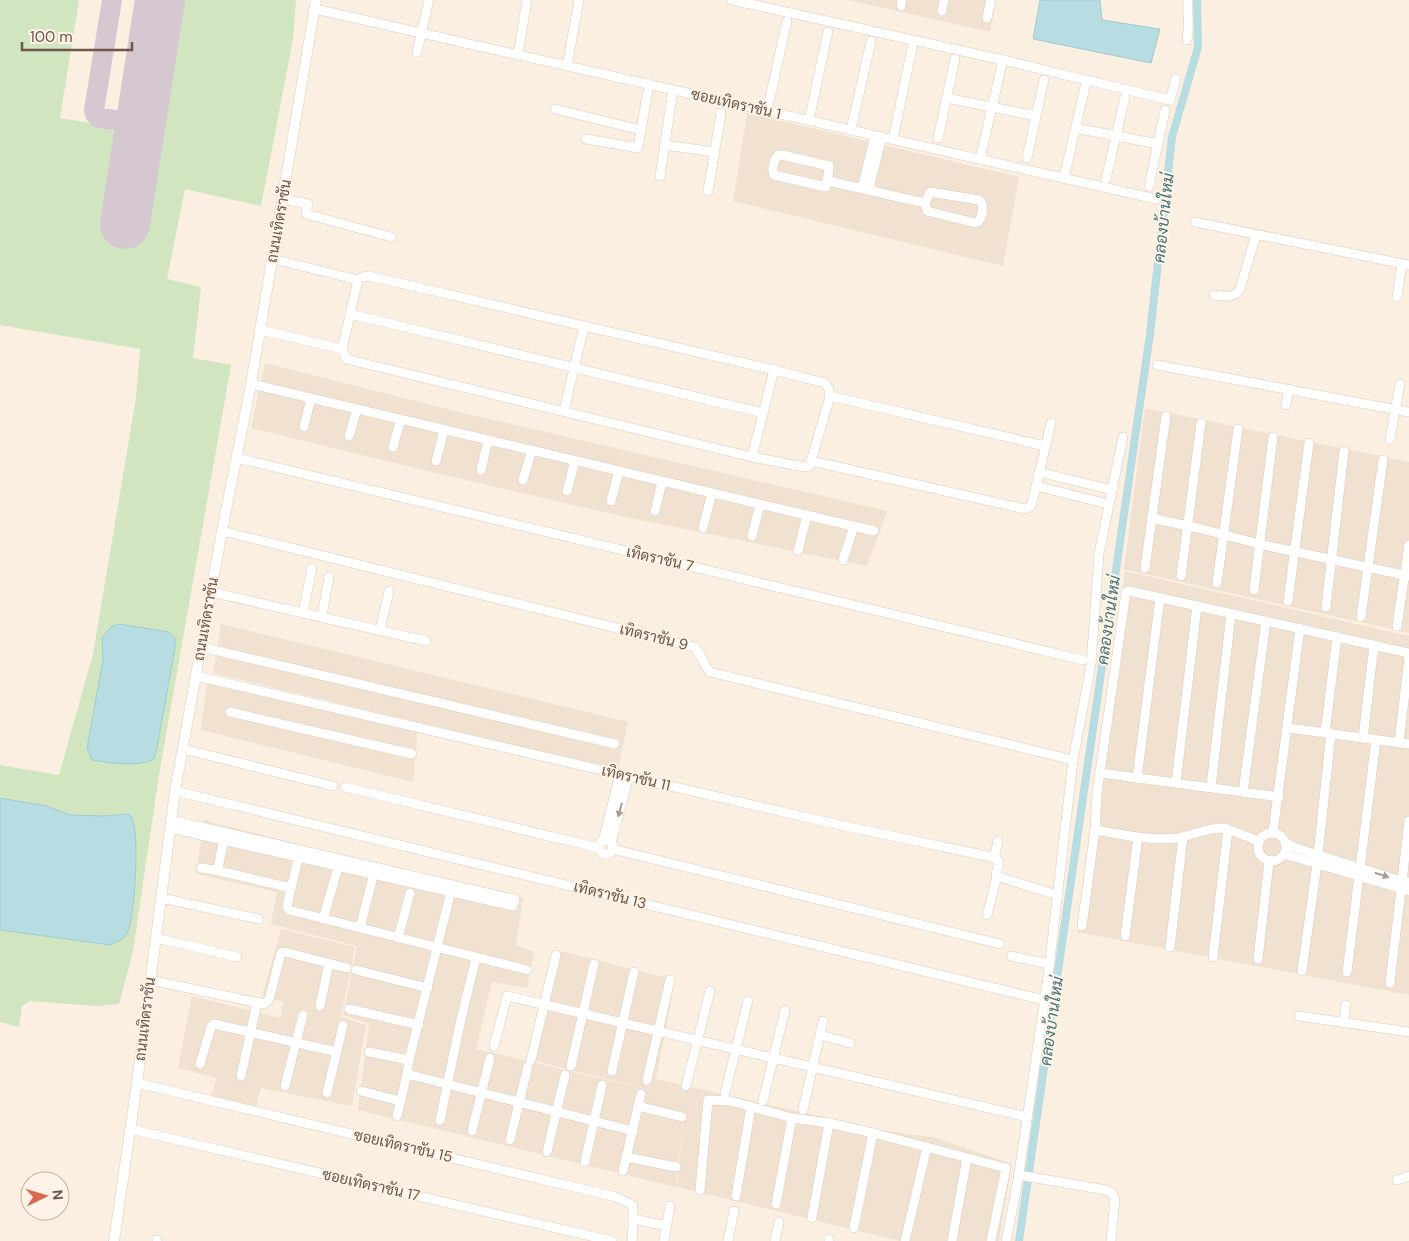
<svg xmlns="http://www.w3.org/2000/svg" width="1409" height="1241" font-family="'DM Sans',Sarabun,sans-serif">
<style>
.residential{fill:#f1e1d0}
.green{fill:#d1e5c1;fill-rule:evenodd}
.water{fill:#b7dce1;stroke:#9ecbd2}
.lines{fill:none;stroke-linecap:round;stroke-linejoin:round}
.canal{stroke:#b7dce1;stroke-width:8}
.taxiway{stroke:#d6c8d0;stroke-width:20}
.runway{stroke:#d6c8d0;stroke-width:50}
.minor-casing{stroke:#ddcbbd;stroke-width:10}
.tertiary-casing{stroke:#ddcbbd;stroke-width:11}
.minor{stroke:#fff;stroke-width:9}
.tertiary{stroke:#fff;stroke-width:10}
.oneway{fill:#a89a92}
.labels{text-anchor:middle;stroke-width:4;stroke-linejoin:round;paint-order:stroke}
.street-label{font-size:15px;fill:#6e564a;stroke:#fdf3e6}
.water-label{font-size:16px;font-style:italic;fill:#43737a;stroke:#fdf3e6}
</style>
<rect width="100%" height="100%" fill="#faefe0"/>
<g class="residential">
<polygon points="848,0 996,0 990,32"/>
<polygon points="747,113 1019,177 1003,266 733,201"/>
<polygon points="265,363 459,412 887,511 867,566 621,516 436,473 251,428"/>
<polygon points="1145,408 1409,462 1409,633 1124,569"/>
<polygon points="1125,571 1409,636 1409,995 1077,932"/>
<polygon points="221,624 628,722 618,770 213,673"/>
<polygon points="207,682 418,729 413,782 201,730"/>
<polygon points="204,820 343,856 523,898 516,945 534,952 527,988 492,982 476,1049 675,1096 531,1060 557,950 675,980 656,1079 880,1130 937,1138 1012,1164 999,1241 900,1241 677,1187 686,1098 676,1187 358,1110 369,1024 343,1015 357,946 271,924 277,892 196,874"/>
<polygon points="281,929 355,947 341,1017 366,1025 352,1106 261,1088 256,1106 211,1096 217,1078 178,1068 192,996 280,1018 284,1002 262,996"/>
</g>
<path class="green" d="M0 0H79L60 118 126 129 111 225 137 230 174 0H296L293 39 261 206 185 189 167 279 201 287 193 358 231 365 159 775 133 951 119 1004 97 1006 30 1001 22 1006 19 1027 0 1022V930L111 945 129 814 104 816 70 815 47 806 0 798V765L59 775 93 654 136 398 140 349 0 325ZM102 638 145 763H109L92 760 87 748 103 660Z"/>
<g class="water">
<polygon points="1040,0 1100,0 1102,20 1160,29 1151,63 1033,39"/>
<path d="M119 624 169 632 175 638V648L156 753 153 760C135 767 110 763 92 760L87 748 103 660 102 638 111 627Z"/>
<path d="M0 798 47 806 70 815 104 816 129 814C131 816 132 818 133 821 139 838 135 913 128 931 125 939 118 941 111 945L0 930Z"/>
</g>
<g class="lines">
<polyline class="canal" points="1019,1241 1150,334 1172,137 1198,47 1197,0"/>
<g class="taxiway">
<polyline points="112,0 94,110 95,114 99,118 132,122 139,131"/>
<polyline points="155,0 159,4"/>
</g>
<polyline class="runway" points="125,224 160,0"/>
<g class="minor-casing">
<g id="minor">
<polyline points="732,0 1003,60 1170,100 1176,79"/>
<polyline points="901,6 902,0"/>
<polyline points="315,9 1156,199"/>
<polyline points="942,11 944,0"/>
<polyline points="987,18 991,0"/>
<path d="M1187 40C1190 24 1187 15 1188 0"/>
<polyline points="417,52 429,0"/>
<polyline points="518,55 527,0"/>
<polyline points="567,66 579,0"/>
<polyline points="947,98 1036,116"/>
<polyline points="555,109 641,130"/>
<polyline points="767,111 787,21"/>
<polyline points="809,120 828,32"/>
<polyline points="1075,128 1158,144"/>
<polyline points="851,130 871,41"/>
<polyline points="938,138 955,59"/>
<polyline points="586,139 638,148 649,84"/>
<polyline points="893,139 912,48"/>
<polyline points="665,145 714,152"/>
<path d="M778 155H782L829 166V169L826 187 774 175C771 170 774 160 778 155Z"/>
<polyline points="1027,158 1044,80"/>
<polyline points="980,159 1003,60"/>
<polyline points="660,176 673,90"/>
<polyline points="1064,178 1085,87"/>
<polyline points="1106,179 1125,97"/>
<polyline points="828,181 925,203"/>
<polyline points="1149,186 1165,110"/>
<polyline points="862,188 875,135"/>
<polyline points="869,189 882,137"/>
<polyline points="708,191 721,113"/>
<path d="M930 192 979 200C985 205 983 215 978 222L975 223 927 211 925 203Z"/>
<polyline points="283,199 308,204 306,214 391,237"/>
<polyline points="1195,222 1409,265"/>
<polyline points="273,259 358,280"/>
<polygon points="369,276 774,370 825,383 829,389 830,396 811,461 809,466 804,467 752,457 346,359 342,349 358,280 362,277"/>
<path d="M1214 295C1225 296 1234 299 1240 289L1256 235"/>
<polyline points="1397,297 1402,264"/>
<polyline points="350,314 763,413"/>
<polyline points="261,330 342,349"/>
<polyline points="1157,365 1409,412"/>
<polyline points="251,384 874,531"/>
<polyline points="830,396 1045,446"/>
<polyline points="1286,405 1289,389"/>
<polyline points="564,411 584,326"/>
<polyline points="304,427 311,398"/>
<polyline points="349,436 357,409"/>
<polyline points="1390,439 1400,384"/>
<polyline points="393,447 401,419"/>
<polyline points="752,457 774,370"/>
<polyline points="237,458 1083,660"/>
<polyline points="436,461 444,430"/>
<polyline points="811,461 1025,509 1030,507 1032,503 1051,423"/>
<polyline points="481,470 488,440"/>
<polyline points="523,480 532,450"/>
<polyline points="1036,486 1108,504"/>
<polyline points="1112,490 1123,437"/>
<polyline points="567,491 575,461"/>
<polyline points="611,501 619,471"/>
<polyline points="655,511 662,482"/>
<polyline points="1151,518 1202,529 1259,544 1409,576"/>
<polyline points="703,528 712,493"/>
<path d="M222 531 694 647C702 654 703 664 710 672L1073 760"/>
<polyline points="752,536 760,505"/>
<polyline points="798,551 807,515"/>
<polyline points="843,560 854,526"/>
<polyline points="1145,568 1166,416"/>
<polyline points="1181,576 1201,423"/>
<polyline points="1217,583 1238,429"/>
<polyline points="1254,590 1273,437"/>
<polyline points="211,592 426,641"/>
<polyline points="1288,601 1309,443"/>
<polyline points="1326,607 1344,451"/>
<polyline points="303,612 312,568"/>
<polyline points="322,616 329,577"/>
<polyline points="1361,617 1383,460"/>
<polyline points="1397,626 1409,545"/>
<polyline points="380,630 389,591"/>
<polyline points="201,647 615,744"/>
<polyline points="196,676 826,822 996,858 999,862 996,874 999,877 1057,895"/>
<polyline points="230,712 412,754"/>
<polyline points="1288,728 1409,744"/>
<polyline points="1325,733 1337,637"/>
<polyline points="1363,738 1374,645"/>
<polyline points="1399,743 1409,657"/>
<polyline points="183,749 333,786"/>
<polyline points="1100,773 1279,797"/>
<polyline points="1137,778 1160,598"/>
<polyline points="1176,783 1197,606"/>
<polyline points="345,787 599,848"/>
<polyline points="1211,787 1231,614"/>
<polyline points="175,791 1044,1000"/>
<polyline points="1243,792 1266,621"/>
<polyline points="170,828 513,906 515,899 513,899 171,820"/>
<polyline points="1095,830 1136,837 1159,839 1178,838 1211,829 1224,828 1259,841"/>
<polyline points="1273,832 1300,628"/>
<circle cx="1272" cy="847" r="14"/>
<polyline points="225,834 218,868 219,871 291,888"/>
<circle cx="606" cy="847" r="7"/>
<polyline points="603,841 620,774"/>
<polyline points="611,843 629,776"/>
<polyline points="1286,843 1293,847 1401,881 1409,882"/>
<polyline points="612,849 1000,944"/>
<polyline points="1284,854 1409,891"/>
<polyline points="994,858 998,841"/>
<polyline points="297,863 287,906 289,910 527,970"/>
<polyline points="201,868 219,871"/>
<polyline points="161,898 259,919"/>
<polyline points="987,915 997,876"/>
<polyline points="323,919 337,871"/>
<polyline points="1082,926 1095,830 1097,793 1126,592 1129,591 1409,653"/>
<polyline points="360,928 372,881"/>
<polyline points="1125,936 1138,837"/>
<polyline points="156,938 237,957"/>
<polyline points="398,938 410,893"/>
<polyline points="1170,947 1183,837"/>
<polyline points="1011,956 1049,964"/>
<polyline points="1213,957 1228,829"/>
<polyline points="1258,959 1269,861"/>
<polyline points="356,970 428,988"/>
<polyline points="1302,971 1317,864 1331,733"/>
<polyline points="1347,972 1376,740"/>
<polyline points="150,980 264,1004 269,1000 281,953 285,952 347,968"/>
<polyline points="1390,983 1409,821"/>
<polyline points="320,1006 329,963"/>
<polyline points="349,1009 419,1025"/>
<polyline points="1299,1016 1409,1032"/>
<polyline points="1344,1021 1346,1005"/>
<polyline points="820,1035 850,1043"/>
<polyline points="494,1046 507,996 1027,1117"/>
<polyline points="369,1052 409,1060 407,1074 633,1131"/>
<polyline points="409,1060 452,887"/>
<polyline points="531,1060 556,955"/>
<polyline points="200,1064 211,1027 214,1024 337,1052"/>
<polyline points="571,1066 594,964"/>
<polyline points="612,1071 634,972"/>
<polyline points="241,1076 257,1003"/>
<polyline points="647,1080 670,980"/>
<polyline points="137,1083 616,1197 629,1203 633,1206 633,1227 632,1241"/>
<polyline points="285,1086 303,1015"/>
<polyline points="686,1086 710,991"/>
<polyline points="361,1091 400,1101"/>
<polyline points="327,1093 343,1025"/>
<polyline points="725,1093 748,1001"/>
<polyline points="763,1101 785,1010"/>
<polyline points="638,1106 682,1117"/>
<polyline points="803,1110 823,1021"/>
<polyline points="397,1116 407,1074"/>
<polyline points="440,1120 461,1019 476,958"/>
<polyline points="130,1129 612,1241"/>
<polyline points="472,1131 490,1058"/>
<polyline points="510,1140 528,1066"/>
<polyline points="547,1152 565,1075"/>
<polyline points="626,1157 676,1167"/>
<polyline points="585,1162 602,1085"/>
<polyline points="623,1171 641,1094"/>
<polyline points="1018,1175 1106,1190 1112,1193 1115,1199 1111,1241"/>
<polyline points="1397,1180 1409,1176"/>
<polyline points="700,1190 708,1100 730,1101 792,1118 829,1123 873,1133 1006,1168 991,1241"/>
<polyline points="736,1196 751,1107"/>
<polyline points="776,1204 792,1118"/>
<polyline points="812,1218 829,1123"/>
<polyline points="633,1219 667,1226"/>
<polyline points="854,1228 873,1133"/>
<polyline points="157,1241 157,1240"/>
<polyline points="664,1241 670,1206"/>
<polyline points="728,1241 734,1211"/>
<polyline points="775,1241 779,1222"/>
<polyline points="829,1241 829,1239"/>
<polyline points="905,1241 927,1147"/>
<polyline points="952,1241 967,1158"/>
<polyline points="1006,1241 1018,1180 1048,977 1073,760 1091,665 1099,554 1112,490 1039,472"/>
</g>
</g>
<g class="tertiary-casing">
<polyline id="tertiary" points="114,1241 137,1083 175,791 222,531 251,384 316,0"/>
</g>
<use href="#minor" class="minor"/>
<use href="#tertiary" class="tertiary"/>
</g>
<defs><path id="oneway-solid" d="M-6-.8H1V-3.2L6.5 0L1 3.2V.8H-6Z" transform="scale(1.25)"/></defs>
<g class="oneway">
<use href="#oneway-solid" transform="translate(620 810) rotate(105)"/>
<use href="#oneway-solid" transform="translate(1382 875) rotate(17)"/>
</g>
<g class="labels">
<g class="street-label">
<text transform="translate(736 104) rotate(13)" y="5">ซอยเทิดราชัน 1</text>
<text transform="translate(279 221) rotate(-80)" y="5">ถนนเทิดราชัน</text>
<text transform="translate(660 559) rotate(13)" y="5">เทิดราชัน 7</text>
<text transform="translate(206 619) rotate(-80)" y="5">ถนนเทิดราชัน</text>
<text transform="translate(654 637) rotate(14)" y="5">เทิดราชัน 9</text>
<text transform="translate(636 778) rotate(13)" y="5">เทิดราชัน 11</text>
<text transform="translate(610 895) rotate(14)" y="5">เทิดราชัน 13</text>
<text transform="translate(145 1019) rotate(-83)" y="5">ถนนเทิดราชัน</text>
<text transform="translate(403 1146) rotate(13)" y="5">ซอยเทิดราชัน 15</text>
<text transform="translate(371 1185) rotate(13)" y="5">ซอยเทิดราชัน 17</text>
</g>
<g class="water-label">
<text transform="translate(1163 218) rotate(-84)" y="6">คลองบ้านใหม่</text>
<text transform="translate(1108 620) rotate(-82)" y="6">คลองบ้านใหม่</text>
<text transform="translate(1051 1021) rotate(-82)" y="6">คลองบ้านใหม่</text>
</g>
</g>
<g transform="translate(45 1196) rotate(85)"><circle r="24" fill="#fdf3e6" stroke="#c4b4a8"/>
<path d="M0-4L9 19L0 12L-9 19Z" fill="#db694e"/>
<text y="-8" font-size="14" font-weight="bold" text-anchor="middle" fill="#6e564a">N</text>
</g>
<path d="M22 42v8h110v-8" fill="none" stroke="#6e564a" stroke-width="2.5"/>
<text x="30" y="42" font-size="15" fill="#6e564a" stroke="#fdf3e6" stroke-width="4" paint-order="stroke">100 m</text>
</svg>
